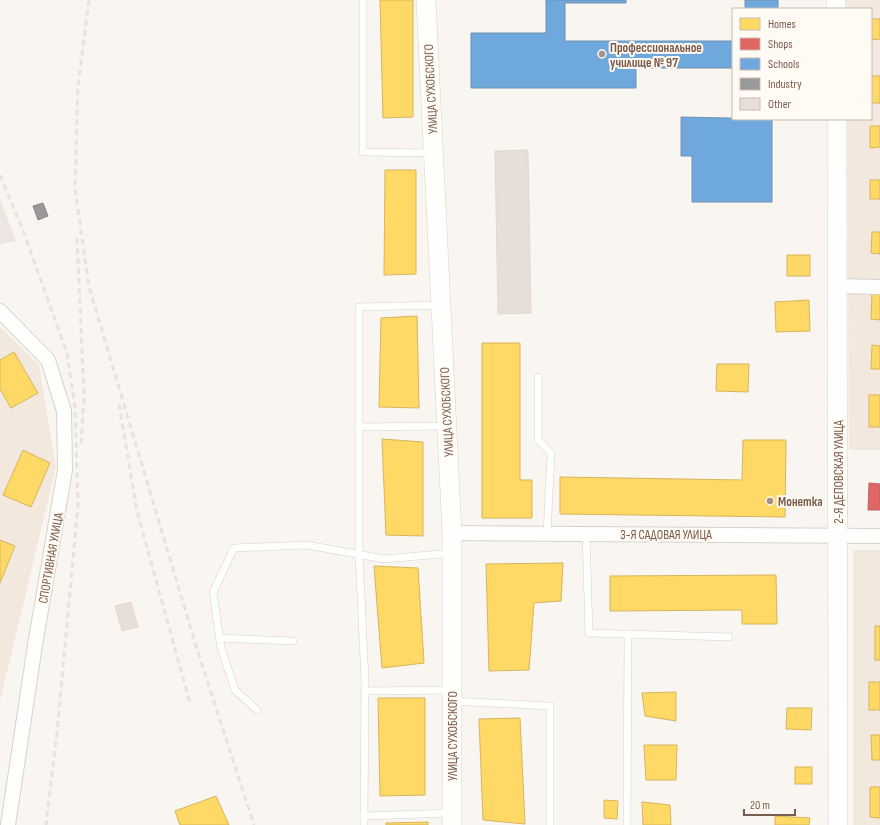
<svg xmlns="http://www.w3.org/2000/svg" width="880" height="825" font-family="'Sofia Sans Condensed',sans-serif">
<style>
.residential{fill:#f2e8de}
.industrial{fill:#ede5e0}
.homes{fill:#ffd966;stroke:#d7b45e}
.shops{fill:#e06666;stroke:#c1635e}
.schools{fill:#6fa8dc;stroke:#7291b1}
.industry{fill:#999;stroke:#908782}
.building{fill:#e6ded7;stroke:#e2d8d2}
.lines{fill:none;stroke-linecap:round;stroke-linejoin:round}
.lane-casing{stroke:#d7d1cb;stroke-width:8}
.street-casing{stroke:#d7d1cb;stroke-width:16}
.secondary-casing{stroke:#d9d2cb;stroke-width:20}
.lane{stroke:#fefefd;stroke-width:7}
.street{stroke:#fefefd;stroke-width:14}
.secondary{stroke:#fefefd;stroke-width:19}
.rail{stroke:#e6e3e7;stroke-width:3;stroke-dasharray:6 4;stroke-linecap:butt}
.poi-dot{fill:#a69286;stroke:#fffaf3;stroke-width:1.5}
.labels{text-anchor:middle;stroke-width:4;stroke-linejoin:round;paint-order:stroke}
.poi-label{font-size:13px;font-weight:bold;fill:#7a5c4d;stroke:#fffaf3;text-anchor:start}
.street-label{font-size:13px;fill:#7a5c4d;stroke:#fffaf3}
</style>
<rect width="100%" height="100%" fill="#f9f5f0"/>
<g class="residential">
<polygon points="846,0 880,0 880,450 849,450 847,119 871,119 871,9 847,9"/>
<polygon points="0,327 39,365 56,467 0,701"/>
<rect x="853" y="550" width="27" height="275"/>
</g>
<polygon class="industrial" points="0,199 16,241 0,244"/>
<g class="homes">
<polygon points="380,0 413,0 413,117 383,118"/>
<polygon points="871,19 880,19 880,39 871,40"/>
<rect x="871" y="76" width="9" height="27"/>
<polygon points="870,126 880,126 880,147 870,148"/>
<polygon points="385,170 416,170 416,274 384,275"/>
<rect x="870" y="180" width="10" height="19"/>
<polygon points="872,232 880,232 880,254 871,253"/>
<rect x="787" y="255" width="23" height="21"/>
<polygon points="872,292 880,292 880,320 871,319"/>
<polygon points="809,300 810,331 776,332 775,302"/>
<polygon points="417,316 419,408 379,407 381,318"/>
<polygon points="482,343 520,343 520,480 532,480 532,518 482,518"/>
<polygon points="872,345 880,346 880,369 871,369"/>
<polygon points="14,352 38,393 11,408 0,389 0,360"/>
<polygon points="717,364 749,364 748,392 716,391"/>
<rect x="869" y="395" width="11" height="32"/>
<polygon points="382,439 423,442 423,536 386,535"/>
<polygon points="743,440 786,440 785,517 560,514 560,477 742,480"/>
<polygon points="23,450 50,463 31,507 3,495"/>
<polygon points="0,540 15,546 0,583"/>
<polygon points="563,563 561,601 534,603 529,670 489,671 486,564"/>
<polygon points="374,566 418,568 424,663 382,668"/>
<polygon points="776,575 777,624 742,624 742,610 610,611 610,576"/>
<rect x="875" y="626" width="5" height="34"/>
<rect x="869" y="682" width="11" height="28"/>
<polygon points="676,692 676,721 645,716 642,693"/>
<polygon points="378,698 425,698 425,795 380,796"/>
<polygon points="787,708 812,708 811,730 786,729"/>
<polygon points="520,718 525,824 483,820 479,719"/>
<polygon points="871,735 880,735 880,760 872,760"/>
<polygon points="644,745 677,745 676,780 646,780"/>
<rect x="795" y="767" width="17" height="17"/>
<polygon points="870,787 880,787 880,818 870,817"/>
<polygon points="216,796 229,825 180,825 175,811"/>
<polygon points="604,800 618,801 617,819 604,818"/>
<polygon points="642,802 670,805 671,825 643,825"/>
<polygon points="775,816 810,818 809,825 775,825"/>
<polygon points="428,822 428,825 386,825 386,823"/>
</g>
<polygon class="shops" points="869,483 880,484 880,510 868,510"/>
<g class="schools">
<polygon points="546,0 626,0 626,3 565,3 565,41 733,41 733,68 636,68 636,88 471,88 471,33 546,33"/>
<rect x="745" y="0" width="33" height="9"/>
<polygon points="681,117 772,119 772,202 692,202 692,156 681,156"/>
</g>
<polygon class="industry" points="43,203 48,216 38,220 33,206"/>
<g class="building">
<polygon points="528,150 531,313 498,314 495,151"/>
<polygon points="131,602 138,627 122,631 115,606"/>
</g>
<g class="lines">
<g class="lane-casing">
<g id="lane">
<polyline points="363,0 363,152 433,153"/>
<polyline points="538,377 538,440 551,453 547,534"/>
<polyline points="359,427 447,426"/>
<polyline points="586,534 589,633 729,637"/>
<polyline points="219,638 293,641"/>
<polyline points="364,691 452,690"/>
<polyline points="452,701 550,706 550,825"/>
<polyline points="257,710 235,690 221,648 213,592 234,548 307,545 384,559 452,553"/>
<polyline points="364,816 452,813"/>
<polyline points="364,825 365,680 359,554 359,307 441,305"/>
<polyline points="627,825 628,634"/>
</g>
</g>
<g class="street-casing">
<g id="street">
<polyline points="838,286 880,287"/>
<polyline points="0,311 48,360 64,411 65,470 35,645 8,825"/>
<polyline points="452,533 880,536"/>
</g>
</g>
<g class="secondary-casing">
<g id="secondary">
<polyline points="426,0 452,533 452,825"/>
<polyline points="836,0 836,9"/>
<polyline points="837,119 838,825"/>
</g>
</g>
<use href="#lane" class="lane"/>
<use href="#street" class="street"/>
<use href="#secondary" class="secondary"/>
<g class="rail">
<polyline points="89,0 78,85 75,189 89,287 196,646 254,825"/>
<polyline points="0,175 24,233 67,353 75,407 78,506 57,732 46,825"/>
<polyline points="77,238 84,395 81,446"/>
<polyline points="119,404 137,511 190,703"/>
</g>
</g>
<g class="poi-dot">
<circle cx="602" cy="54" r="4"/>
<circle cx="770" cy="501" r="4"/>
</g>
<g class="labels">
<g class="poi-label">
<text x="610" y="52">Профессиональное<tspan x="610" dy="15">училище № 97</tspan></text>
<text x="778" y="506">Монетка</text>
</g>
<g class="street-label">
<text transform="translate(430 89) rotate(-93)" y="5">УЛИЦА СУХОБСКОГО</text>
<text transform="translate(446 412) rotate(-93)" y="5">УЛИЦА СУХОБСКОГО</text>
<text transform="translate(838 472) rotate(-90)" y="5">2-Я ДЕПОВСКАЯ УЛИЦА</text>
<text x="666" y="539">3-Я САДОВАЯ УЛИЦА</text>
<text transform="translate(50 558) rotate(-80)" y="5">СПОРТИВНАЯ УЛИЦА</text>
<text transform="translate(452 736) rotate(-90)" y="5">УЛИЦА СУХОБСКОГО</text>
</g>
</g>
<rect x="732" y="8" width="140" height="112" fill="#fffaf3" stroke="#cabbb1"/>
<rect x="740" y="18" width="20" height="12" fill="#ffd966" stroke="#cabbb1"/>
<text x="768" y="28" font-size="12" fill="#7a5c4d">Homes</text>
<rect x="740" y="38" width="20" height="12" fill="#e06666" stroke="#cabbb1"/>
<text x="768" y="48" font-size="12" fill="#7a5c4d">Shops</text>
<rect x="740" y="58" width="20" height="12" fill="#6fa8dc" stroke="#cabbb1"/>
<text x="768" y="68" font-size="12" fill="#7a5c4d">Schools</text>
<rect x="740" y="78" width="20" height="12" fill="#999999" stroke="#cabbb1"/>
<text x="768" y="88" font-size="12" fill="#7a5c4d">Industry</text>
<rect x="740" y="98" width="20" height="12" fill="#e6ded7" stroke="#cabbb1"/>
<text x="768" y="108" font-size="12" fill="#7a5c4d">Other</text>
<path d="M744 809v6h51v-6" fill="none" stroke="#7a5c4d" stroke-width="2"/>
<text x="750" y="809" font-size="12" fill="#7a5c4d" stroke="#fffaf3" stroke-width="3" paint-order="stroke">20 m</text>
</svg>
